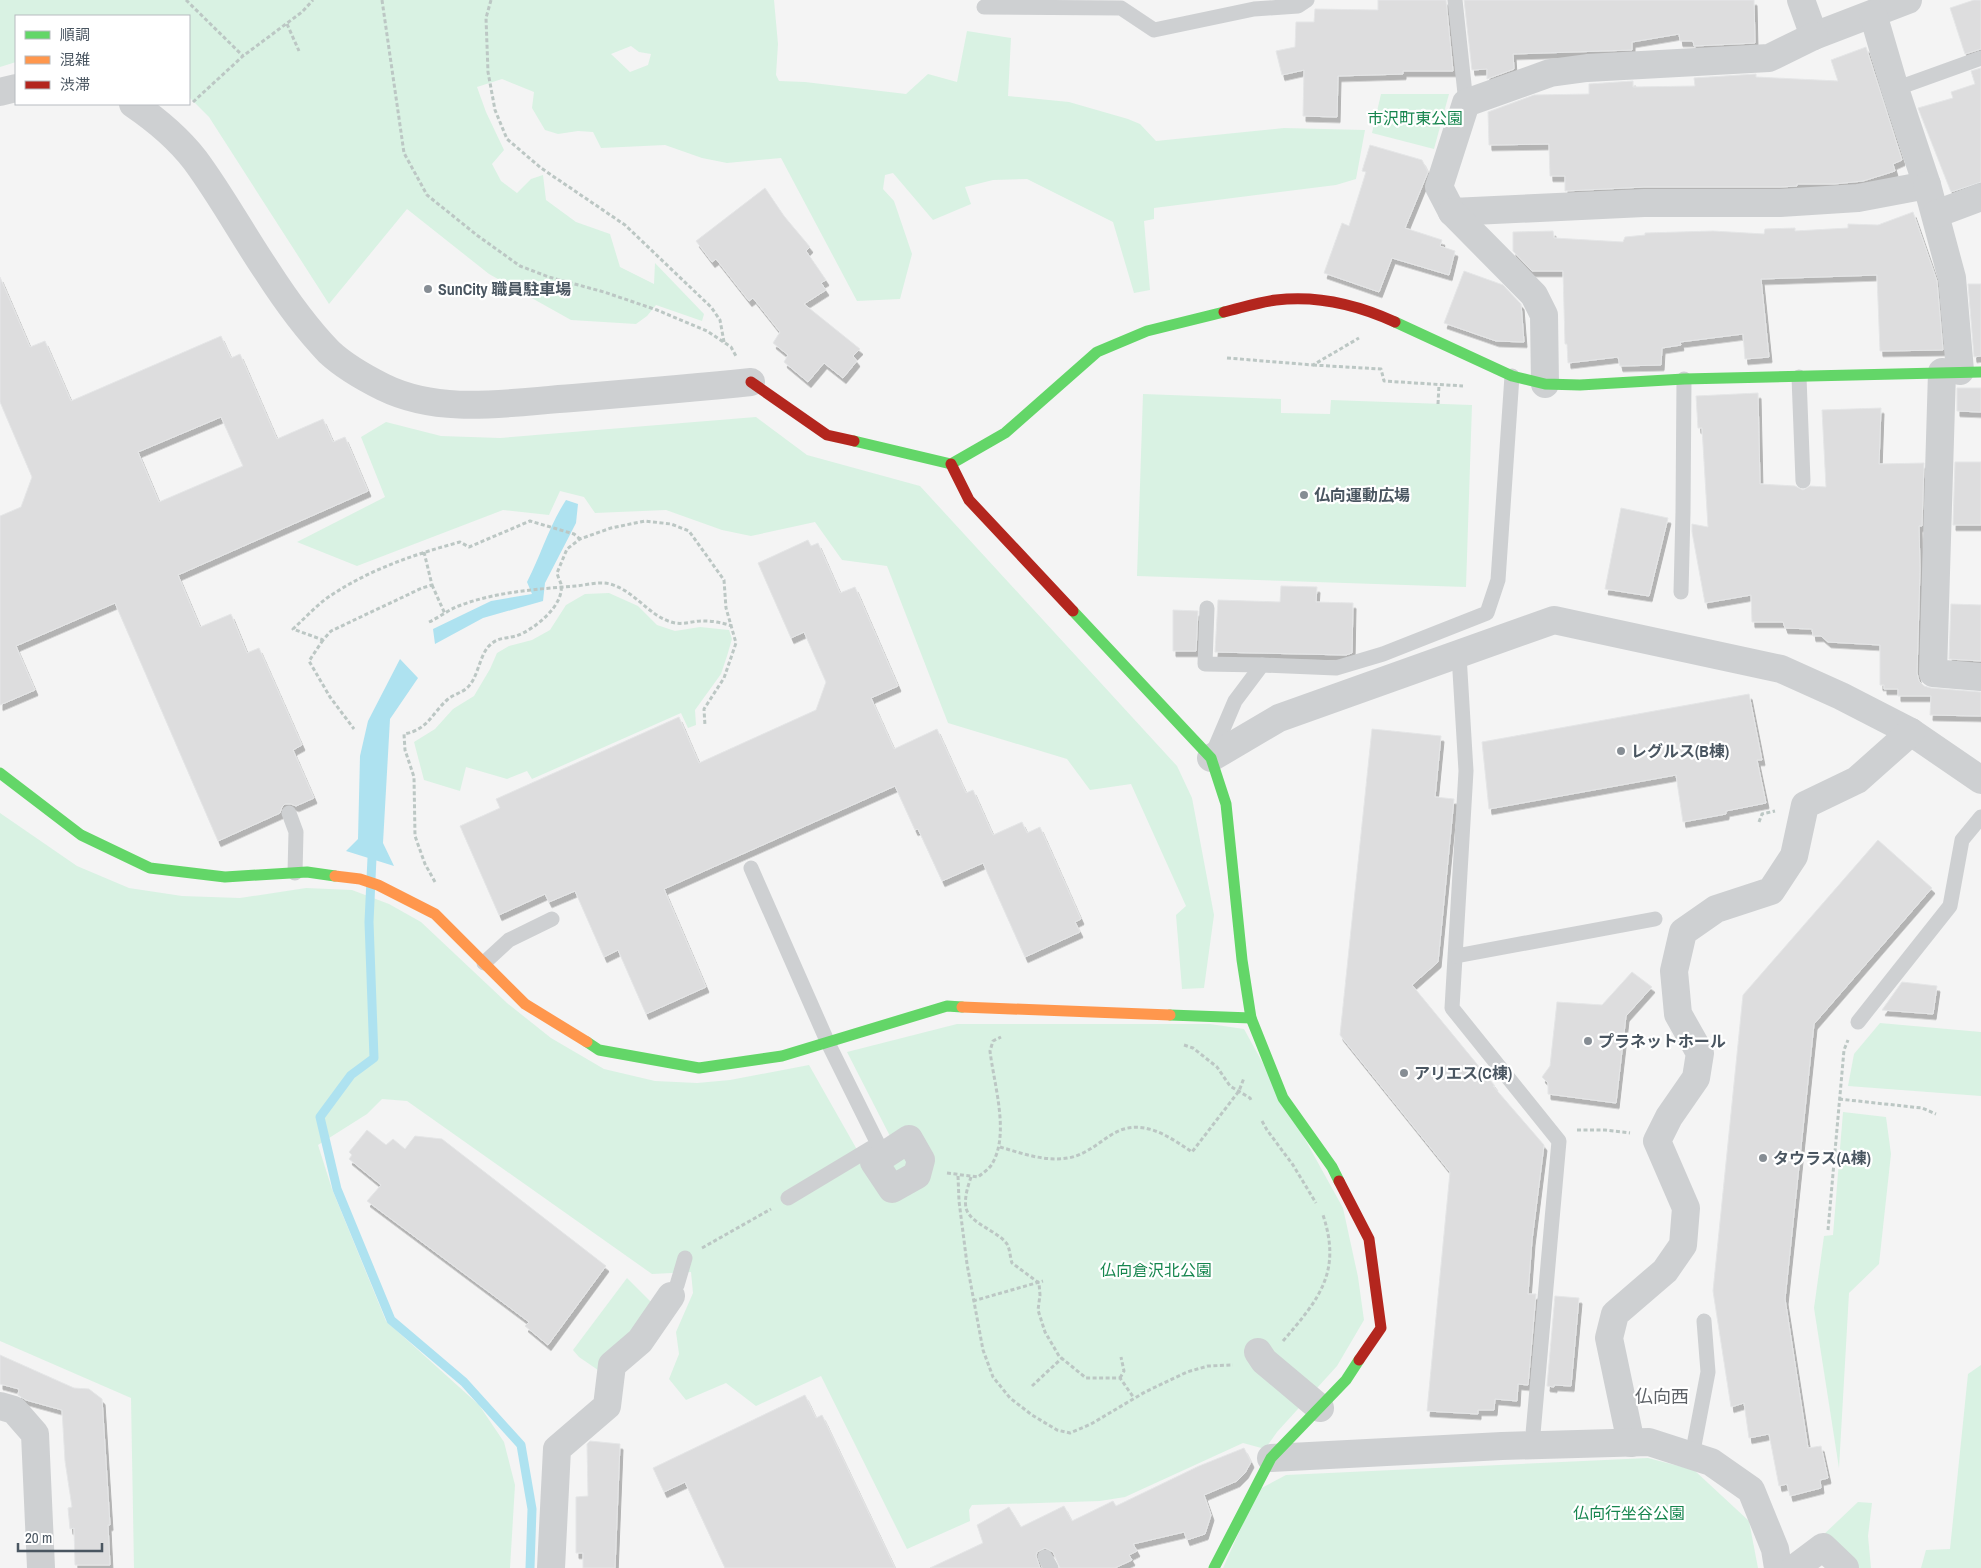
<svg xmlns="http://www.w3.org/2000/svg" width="1981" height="1568" font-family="'Archivo Narrow','Noto Sans JP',sans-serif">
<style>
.green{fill:#d9f2e3;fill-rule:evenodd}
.water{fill:#aee2f0}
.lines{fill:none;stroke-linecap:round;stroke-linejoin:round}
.stream{stroke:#aee2f0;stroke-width:9}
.building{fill:#ddddde;stroke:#e5e6e7;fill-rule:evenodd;filter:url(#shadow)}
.path{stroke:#bcc7c4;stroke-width:3;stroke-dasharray:4 2.5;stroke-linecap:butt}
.lane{stroke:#ced0d2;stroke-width:15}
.street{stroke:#ced0d2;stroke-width:28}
.fast{stroke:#63d668;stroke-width:11}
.slow{stroke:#ff974d;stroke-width:11}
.jam{stroke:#b3261e;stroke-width:11}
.poi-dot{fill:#868d94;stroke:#fff;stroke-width:2}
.labels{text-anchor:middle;stroke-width:4.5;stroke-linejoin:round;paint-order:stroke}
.park-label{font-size:16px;fill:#17864f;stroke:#fff}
.poi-label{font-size:16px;font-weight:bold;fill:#4a5661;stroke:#fff;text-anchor:start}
.neighbourhood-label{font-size:18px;fill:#5f6368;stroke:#fff}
</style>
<defs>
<filter id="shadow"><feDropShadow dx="3" dy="5.5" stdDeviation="0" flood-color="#0004"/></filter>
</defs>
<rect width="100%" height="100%" fill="#f4f4f4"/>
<g class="green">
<path d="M0 0H774L778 44 776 75 779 81 805 82 906 94 928 74 957 82 967 31 1011 38 1008 96 1069 102 1128 119 1140 124 1156 141 1284 128 1365 130 1356 179 1336 185 1154 208V219L1144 221 1150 290 1134 293 1113 222 1027 179 993 180 965 187 971 204 933 220 893 173 885 175 883 189 894 201 912 254 900 299 857 301 781 158 727 163 702 158 665 145 601 148 593 132 578 131 558 134 545 130 532 108 534 92 502 79 477 87 486 112 504 150 492 164 501 181 517 193 531 179 543 175 546 200 576 222 610 234 620 267 654 284 655 263 704 314 702 321 656 305 647 316 636 324 571 320 489 274 407 209 329 304 209 117 189 97V16H16V62L0 67ZM631 46 639 52 651 54 648 65 630 72 611 54Z"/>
<polygon points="1381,94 1449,94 1434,149 1372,133"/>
<polygon points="1143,394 1281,399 1281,413 1330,414 1331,400 1472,405 1466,587 1137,576"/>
<polygon points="756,417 807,455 920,486 1177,766 1192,798 1214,915 1204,988 1182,989 1176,915 1186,906 1131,784 1090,790 1067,759 948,723 887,566 842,560 815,522 751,536 722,530 666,510 595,513 584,497 560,491 549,515 503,510 357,566 297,542 385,497 361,437 386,422 441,436 500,438"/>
<polygon points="609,593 638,606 657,625 675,631 700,627 729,630 732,639 727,656 721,674 695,710 696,725 688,728 681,713 532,779 527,771 507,779 466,767 460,791 424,780 414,742 435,729 453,709 474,696 490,669 497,653 509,646 532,640 550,630 566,605 585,594"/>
<polygon points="0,813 77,866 129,888 182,896 240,898 306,888 352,890 389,904 421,922 507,1003 551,1038 604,1069 655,1081 697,1083 730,1080 809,1065 864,1162 892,1140 847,1052 957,1024 1210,1024 1244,1029 1343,1208 1358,1277 1364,1320 1337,1366 1277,1432 1265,1449 1243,1443 1125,1497 1100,1501 972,1505 969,1510 970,1521 907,1549 821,1376 756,1406 726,1383 686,1400 669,1379 679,1354 676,1332 693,1293 691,1272 652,1274 407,1101 382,1099 367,1114 318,1145 332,1189 386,1321 479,1405 504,1442 515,1485 510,1568 134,1568 131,1398 0,1341"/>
<polygon points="1880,1023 1981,1032 1981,1096 1848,1086 1854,1054"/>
<polygon points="1843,1112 1886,1117 1891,1154 1879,1264 1849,1293 1839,1468 1814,1308 1824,1236 1833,1235"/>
<polygon points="627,1278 653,1304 598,1370 579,1357 573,1350"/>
<polygon points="1981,1365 1981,1568 1921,1568 1926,1550 1950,1549 1968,1374"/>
<polygon points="1648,1458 1694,1470 1749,1521 1758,1568 1223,1568 1258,1490 1286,1475"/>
<polygon points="1858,1502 1872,1503 1868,1536 1871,1568 1854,1568 1820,1538"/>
</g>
<g class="water">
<path d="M566 500 578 504 576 523 545 583 543 601 483 618 435 644 433 629 491 601 532 594 527 582C541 555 549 526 566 500Z"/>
<polygon points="400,659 418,678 390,719 383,843 394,866 346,851 358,839 360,756 368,721"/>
</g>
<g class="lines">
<polyline class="stream" points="372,858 369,922 374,1058 351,1075 320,1117 337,1189 391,1320 464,1382 521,1445 532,1509 530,1568"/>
</g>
<g class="building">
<polygon points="1378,0 1446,0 1453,71 1403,71 1403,74 1338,76 1337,117 1303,116 1304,70 1282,75 1276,51 1295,47 1296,22 1314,22 1315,9 1378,10"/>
<polygon points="1464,0 1754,0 1755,43 1694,46 1693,41 1680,41 1679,34 1632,42 1632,50 1513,54 1514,69 1487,79 1487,69 1472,70"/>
<polygon points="1974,0 1981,0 1981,49 1965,54 1950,8"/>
<polygon points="1866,47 1902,160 1893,164 1895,171 1863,181 1834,184 1797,184 1797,186 1780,187 1644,187 1565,191 1565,176 1550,176 1549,144 1489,145 1488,112 1534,95 1589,94 1589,84 1633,81 1633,87 1695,86 1694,78 1756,74 1756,77 1838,81 1831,60"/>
<polygon points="1981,68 1981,182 1951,192 1918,108 1953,98 1951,92 1975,84 1971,71"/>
<polygon points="1370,145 1422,160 1428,172 1405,228 1442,240 1440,246 1455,251 1449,275 1392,258 1379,292 1324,273 1342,223 1349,226 1366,172 1362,171"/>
<polygon points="765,188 784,216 810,247 806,251 826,280 821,283 826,290 804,304 860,349 853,356 857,361 843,378 824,363 808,382 784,362 788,355 773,343 780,332 753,298 749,301 716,259 712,262 696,241"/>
<polygon points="1913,212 1937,281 1943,350 1880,351 1877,275 1761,279 1769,357 1745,359 1743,334 1680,342 1681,345 1662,348 1661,365 1620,366 1618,357 1568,363 1567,344 1565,344 1563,271 1532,271 1513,251 1513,232 1553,231 1554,238 1623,242 1625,237 1645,235 1645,233 1713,231 1764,234 1765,229 1795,228 1795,231 1848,228 1848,224 1878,225"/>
<polygon points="1464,271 1503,285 1521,304 1524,342 1496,341 1444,323"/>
<path d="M0 277 30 347 45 341 71 401 221 336 231 358 240 354 277 439 323 419 333 442 345 437 368 491 178 575 200 627 231 614 247 653 259 648 302 745 293 750 314 798 296 806 291 804H285L282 807 280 813 218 841 115 603 16 646 35 690 0 705V516L21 507 32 477 0 402ZM221 417 243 466 159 502 138 452Z"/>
<polygon points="1968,284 1981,284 1981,356 1974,357"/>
<polygon points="1957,388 1981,388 1981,412 1957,411"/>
<polygon points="1758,393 1760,484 1795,486 1803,490 1810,486 1826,487 1822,410 1881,408 1879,464 1924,463 1922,526 1919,526 1920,569 1917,673 1919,681 1924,686 1931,688 1981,692 1981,716 1930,715 1931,696 1898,696 1898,689 1884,689 1884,685 1880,685 1880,645 1828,642 1821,636 1813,636 1812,629 1785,628 1783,622 1752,622 1751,595 1705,603 1692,532 1692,524 1708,527 1702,428 1698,428 1696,396"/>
<polygon points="1955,462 1981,462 1981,525 1953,525"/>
<polygon points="1621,508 1668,518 1649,596 1605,589"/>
<polygon points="808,540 811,546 818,543 840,593 855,587 898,686 871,698 894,749 937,729 966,793 973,790 993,835 1022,822 1027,833 1040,827 1081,919 1075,922 1080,932 1025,957 983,863 942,881 918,829 915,830 895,786 664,889 706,987 646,1014 618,950 604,957 575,891 549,902 545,894 499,915 460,826 500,808 496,799 679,717 699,763 816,710 826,682 804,632 791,638 758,563"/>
<polygon points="1281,586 1317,587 1316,602 1353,603 1352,653 1346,655 1215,652 1218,600 1280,602"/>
<polygon points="1951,604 1981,605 1981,661 1949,659"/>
<polygon points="1173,610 1198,611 1196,651 1173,651"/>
<polygon points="1749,694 1762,760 1757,760 1766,803 1726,811 1726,814 1683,822 1676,775 1489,809 1482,742"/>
<polygon points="1372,729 1441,736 1435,797 1454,799 1438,962 1412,985 1495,1086 1493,1086 1544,1145 1532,1240 1528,1294 1536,1294 1528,1385 1518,1384 1517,1401 1495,1399 1494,1410 1478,1410 1478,1414 1427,1411 1450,1172 1340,1035"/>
<polygon points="1878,840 1932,888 1814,1024 1785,1299 1808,1448 1821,1446 1828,1478 1820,1480 1821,1488 1790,1496 1787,1484 1779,1486 1769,1434 1749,1438 1744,1403 1731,1407 1713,1291 1743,995"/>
<polygon points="1632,972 1652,987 1626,1016 1616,1103 1548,1094 1548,1083 1542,1077 1550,1066 1557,1002 1602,1005"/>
<polygon points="1902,982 1937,986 1933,1014 1882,1010"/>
<polygon points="367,1130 386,1145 393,1139 405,1149 415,1136 442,1139 606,1266 548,1345 525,1326 529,1322 367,1201 381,1185 349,1159 352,1155 349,1152"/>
<polygon points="1555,1296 1579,1298 1571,1386 1554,1385 1554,1387 1547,1386"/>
<polygon points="0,1355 74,1388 89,1389 102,1399 110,1525 108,1525 110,1565 75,1565 74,1528 70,1529 68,1508 72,1507 65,1461 62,1410 26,1400 18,1395 19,1389 0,1384"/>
<polygon points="805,1395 816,1418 822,1415 895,1568 725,1568 685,1482 664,1492 653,1468"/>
<polygon points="590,1441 620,1444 615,1568 583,1568 583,1553 576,1553 576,1497 588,1496 587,1444"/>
<polygon points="1244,1448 1251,1462 1245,1473 1237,1481 1204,1495 1211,1515 1205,1534 1187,1540 1184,1532 1133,1544 1137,1551 1129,1555 1132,1560 1115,1568 1060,1568 1053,1552 1045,1548 1037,1552 1036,1556 1040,1568 930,1568 983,1543 977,1525 1009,1507 1021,1527 1064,1506 1072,1521 1113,1501 1116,1506 1199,1466"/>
</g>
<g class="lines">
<g class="path">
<polyline points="186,0 243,56"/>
<polyline points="382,0 404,153 427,195 478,236 520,266 549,277 604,292 657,310 707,331 731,347 736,356"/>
<polyline points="491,0 486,18 488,72 495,110 507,139 541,168 625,225 711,307 720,320 724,342"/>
<polyline points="287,24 299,51"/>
<polyline points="193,102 243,56 302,12 313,0"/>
<polyline points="1227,358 1313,365 1359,338"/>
<polyline points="1313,365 1381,369 1384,381 1463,386"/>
<polyline points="1438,404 1439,385"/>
<path d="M424 552 432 585 422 588 331 631 323 640 293 629C304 619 315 607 327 598 368 570 412 555 460 542L469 547 530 521 574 534 580 539"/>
<polyline points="432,585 445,614"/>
<path d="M429 622C438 618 447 611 456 607 493 592 537 589 576 586 587 585 599 581 610 584 635 591 648 615 671 622 683 626 694 620 705 621 714 621 723 623 732 626"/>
<polyline points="323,640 309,661 330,697 354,729"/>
<polyline points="1759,822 1762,814 1775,811"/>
<path d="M435 882 425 864 415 836 414 777 405 750 404 734C428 730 432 713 448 699 454 694 462 693 468 687 478 677 479 658 488 647 497 637 504 639 516 636 534 630 565 605 561 584 560 581 558 577 557 573L567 549 580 539 611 528 645 521 671 524 689 531 724 580 726 608 736 643 724 678 704 709 705 726"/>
<polyline points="1184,1045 1193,1048 1217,1067 1230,1086 1250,1098 1252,1102"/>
<polyline points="1839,1099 1922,1108 1936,1114"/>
<polyline points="1262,1121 1267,1130 1293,1165 1316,1203"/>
<polyline points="1577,1130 1605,1130 1630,1133"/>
<path d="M1000 1147C1021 1153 1045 1162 1068 1158 1085 1155 1097 1144 1111 1135 1141 1116 1168 1136 1192 1152L1239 1091 1244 1078"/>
<path d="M947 1173 978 1177C983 1173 989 1169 992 1164 1010 1134 994 1085 990 1051L993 1041 1001 1037"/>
<polyline points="958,1176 959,1201 967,1264 983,1350 993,1377 1010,1398 1032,1415 1057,1430 1070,1433 1091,1424 1145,1392 1187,1372 1208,1366 1233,1365"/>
<path d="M971 1177C968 1186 964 1198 966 1208 970 1224 997 1230 1007 1244 1010 1249 1010 1257 1012 1263L1039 1283 1040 1295 1038 1310 1045 1332 1059 1356 1086 1378H1120L1134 1398"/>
<polyline points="1828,1230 1844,1050 1848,1040"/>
<polyline points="702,1248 771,1209"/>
<polyline points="973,1301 1043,1281"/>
<path d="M1283 1341C1319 1299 1342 1272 1323 1215"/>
<polyline points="1120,1378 1124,1371 1121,1357"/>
<polyline points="1032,1386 1062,1358"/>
</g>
<g class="lane">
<polyline points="1455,0 1466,103"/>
<polyline points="984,7 1121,8 1154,30 1254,9 1298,6 1307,0"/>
<polyline points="1895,89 1981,58"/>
<polyline points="1799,377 1803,481"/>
<polyline points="1681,592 1683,512 1684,379"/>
<polyline points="1207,608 1205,664 1262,665"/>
<polyline points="1459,655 1466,771 1452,1008 1559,1141 1532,1445"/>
<polyline points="1212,755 1235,701 1262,665 1336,668 1383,654 1487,613 1498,580 1512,376"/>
<polyline points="289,813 296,832 295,873"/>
<polyline points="751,868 828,1043 878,1144 788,1198"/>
<polyline points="1456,956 1655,919"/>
<polyline points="484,963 509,940 552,919"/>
<polyline points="1858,1022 1950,906 1962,840 1981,817"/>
<polyline points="671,1296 677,1285 685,1258"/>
<polyline points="1692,1456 1708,1372 1704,1321"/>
<polyline points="1045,1557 1051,1568"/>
</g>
<g class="street">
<polyline points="1801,0 1814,36 1908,0"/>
<polyline points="1814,36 1769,58 1587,68 1550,73 1466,103 1439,187 1452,212 1644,203 1780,203 1858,198 1927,185 1895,89 1873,14"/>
<polyline points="0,92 16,88"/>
<path d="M133 104C155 119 178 138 195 160 221 195 242 234 267 271 285 299 306 328 329 352 344 366 365 378 383 387 442 416 511 402 573 398 633 393 692 388 751 382"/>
<polyline points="1927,185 1952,278 1960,371"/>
<polyline points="1452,212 1534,295 1544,315 1545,384"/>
<polyline points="1936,214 1981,197"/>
<polyline points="1942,372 1933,673 1981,677"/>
<polyline points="1211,758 1279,718 1554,620 1781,669 1841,696 1911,732 1981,780"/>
<polygon points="909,1139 921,1160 917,1175 892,1189 874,1162"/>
<polyline points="1258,1352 1264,1361 1320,1408"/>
<polyline points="0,1406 14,1410 35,1434 41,1568"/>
<polyline points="1631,1443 1609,1338 1615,1314 1665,1271 1683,1245 1686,1208 1657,1141 1669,1117 1696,1078 1700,1053 1678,1014 1674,971 1683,932 1716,909 1771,891 1794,856 1805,805 1857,780 1911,732"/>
<polyline points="1271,1458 1502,1446 1649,1442 1711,1462 1751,1490 1775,1549 1778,1568"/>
<polyline points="551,1568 557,1449 607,1406 612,1365 640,1341 671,1296"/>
<polyline points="1795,1568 1823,1547 1845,1568"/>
</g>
<g class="fast">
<polyline points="1395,322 1512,376 1545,384 1580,385 1684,379 1981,372"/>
<polyline points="854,441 951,464 1005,433 1097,352 1147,331 1224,312"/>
<polyline points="1073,611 1211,758 1226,804 1242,960 1251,1018 1283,1098 1332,1167 1339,1181"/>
<polyline points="0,773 81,835 150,868 225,877 307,872 335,876"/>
<polyline points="1170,1015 1251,1018"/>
<polyline points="587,1042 599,1050 699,1068 782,1056 947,1006 962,1007"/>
<polyline points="1214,1568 1271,1458 1346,1380 1359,1360"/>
</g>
<g class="slow">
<polyline points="335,876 360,879 378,885 435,914 525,1004 587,1042"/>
<polyline points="962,1007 1170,1015"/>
</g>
<g class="jam">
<path d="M1224 312C1241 308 1259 302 1276 300 1317 295 1358 305 1395 322"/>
<polyline points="751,382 827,435 854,441"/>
<polyline points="951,464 969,500 1073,611"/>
<polyline points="1339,1181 1369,1239 1381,1328 1359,1360"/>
</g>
</g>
<g class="poi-dot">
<circle cx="428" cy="289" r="5"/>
<circle cx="1304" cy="495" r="5"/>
<circle cx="1621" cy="751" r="5"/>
<circle cx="1588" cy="1041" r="5"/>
<circle cx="1404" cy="1073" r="5"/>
<circle cx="1763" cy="1158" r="5"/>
</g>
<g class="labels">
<g class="park-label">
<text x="1415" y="124">市沢町東公園</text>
<text x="1156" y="1276">仏向倉沢北公園</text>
<text x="1629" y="1519">仏向行坐谷公園</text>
</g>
<g class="poi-label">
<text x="438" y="295">SunCity 職員駐車場</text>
<text x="1314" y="501">仏向運動広場</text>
<text x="1631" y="757">レグルス(B棟)</text>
<text x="1598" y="1047">プラネットホール</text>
<text x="1414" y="1079">アリエス(C棟)</text>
<text x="1773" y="1164">タウラス(A棟)</text>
</g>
<g class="neighbourhood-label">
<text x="1662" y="1403">仏向西</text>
</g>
</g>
<rect x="15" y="15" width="175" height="90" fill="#ffffff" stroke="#b7bbc0"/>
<rect x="25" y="31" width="25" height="8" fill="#63d668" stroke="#b7bbc0"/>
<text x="60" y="40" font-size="15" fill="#4a5661">順調</text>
<rect x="25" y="56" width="25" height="8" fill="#ff974d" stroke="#b7bbc0"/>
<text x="60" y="65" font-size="15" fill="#4a5661">混雑</text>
<rect x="25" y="81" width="25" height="8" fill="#b3261e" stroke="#b7bbc0"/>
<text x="60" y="90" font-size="15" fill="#4a5661">渋滞</text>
<path d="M18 1543v8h84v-8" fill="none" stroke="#4a5661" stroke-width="2.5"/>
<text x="25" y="1543" font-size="15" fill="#4a5661" stroke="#ffffff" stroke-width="4" paint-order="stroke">20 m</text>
</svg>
